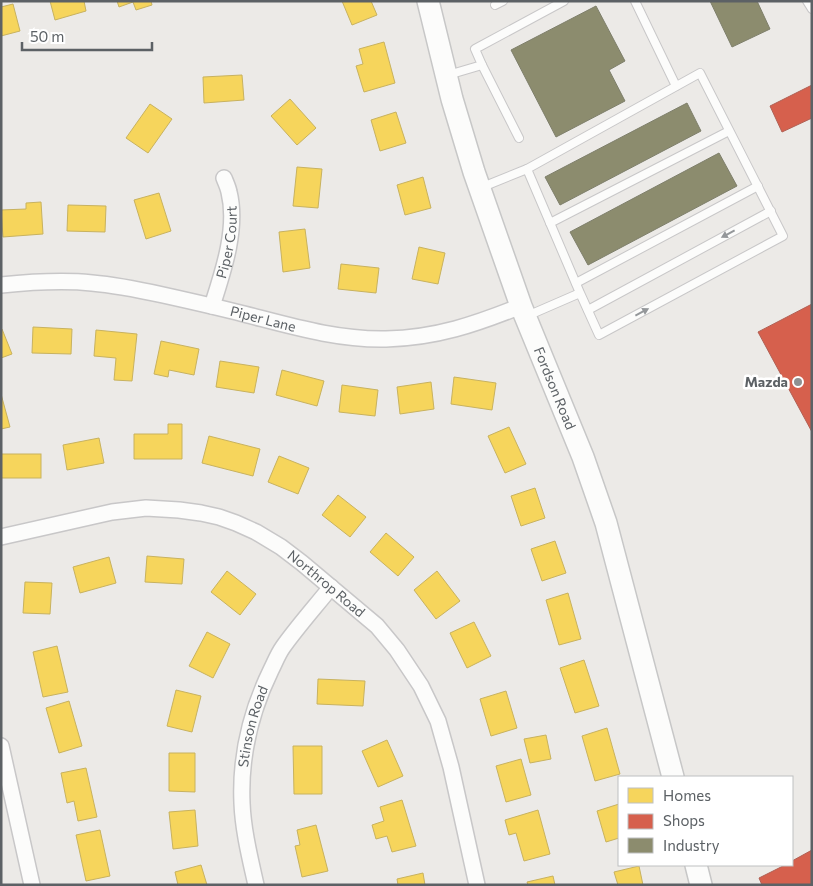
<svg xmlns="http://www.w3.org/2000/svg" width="813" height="886" font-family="Commissioner,sans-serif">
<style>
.homes{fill:#f6d55c;stroke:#c8b25f}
.shops{fill:#d6604d;stroke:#b16054}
.industry{fill:#8c8c6e;stroke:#7e7f6b}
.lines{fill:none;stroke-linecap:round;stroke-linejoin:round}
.lane-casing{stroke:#c8c7c8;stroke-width:10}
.street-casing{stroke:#c8c7c8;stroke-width:18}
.secondary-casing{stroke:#c7c7c7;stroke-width:24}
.lane{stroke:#fcfcfb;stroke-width:8}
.street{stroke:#fcfcfb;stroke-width:15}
.secondary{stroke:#fcfcfb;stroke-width:21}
.oneway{fill:#94979a}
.poi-dot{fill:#8e9192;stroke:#fff;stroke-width:2}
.labels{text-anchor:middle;stroke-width:5;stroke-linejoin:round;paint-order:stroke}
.street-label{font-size:14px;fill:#5c6165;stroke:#fff}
.poi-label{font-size:14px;font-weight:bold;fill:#5c6165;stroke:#fff;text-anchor:end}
</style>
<rect width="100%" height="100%" fill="#eceae7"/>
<g class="homes">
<polygon points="50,1 84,1 86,11 55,20"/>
<polygon points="117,1 151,1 152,5 136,10 133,2 119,7"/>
<polygon points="342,1 371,1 377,15 352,25"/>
<polygon points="13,4 20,31 1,36 1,7"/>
<polygon points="384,42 395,83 364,92 356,66 363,64 359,49"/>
<polygon points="242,75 244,100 204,103 203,77"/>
<polygon points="290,99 316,128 297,145 271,116"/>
<polygon points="150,104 172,119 148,153 126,138"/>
<polygon points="396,112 406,143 380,151 371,120"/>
<polygon points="297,167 322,169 318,208 293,206"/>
<polygon points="423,177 431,208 405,215 397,185"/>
<polygon points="159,193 171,231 146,239 134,200"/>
<polygon points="41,202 43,234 3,237 1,210 26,209 26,203"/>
<polygon points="68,205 106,206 105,232 67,231"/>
<polygon points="305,229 310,268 283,272 279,232"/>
<polygon points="419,247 445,253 438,284 412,279"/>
<polygon points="341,264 379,268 376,293 338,289"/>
<polygon points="33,327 72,329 71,354 32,353"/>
<polygon points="2,329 12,354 1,358 1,330"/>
<polygon points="96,330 137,334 132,381 114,380 116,358 94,356"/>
<polygon points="161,341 199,349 194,375 169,370 168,377 154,374"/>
<polygon points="220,361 259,367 254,393 216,387"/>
<polygon points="282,370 324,381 317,406 276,395"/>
<polygon points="454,377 496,383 492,410 451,404"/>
<polygon points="431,382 434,409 400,414 397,387"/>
<polygon points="342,385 378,390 375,416 339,412"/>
<polygon points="1,394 10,427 1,429"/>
<polygon points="168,424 182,424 182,459 134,459 134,434 168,434"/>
<polygon points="509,427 526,464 505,473 488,436"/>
<polygon points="209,436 260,449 253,476 202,463"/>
<polygon points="99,438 104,463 67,470 63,445"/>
<rect x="1" y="454" width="40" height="24"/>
<polygon points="279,456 309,468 298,494 268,482"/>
<polygon points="535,488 545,518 521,526 511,496"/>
<polygon points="338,495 366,517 350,537 322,515"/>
<polygon points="386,533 414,557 398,576 370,552"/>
<polygon points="555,541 566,573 542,581 531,549"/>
<polygon points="147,556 184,559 182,584 145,582"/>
<polygon points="109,557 116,583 80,593 73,567"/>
<polygon points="227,571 256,594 240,615 211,592"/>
<polygon points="437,571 460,601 436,619 414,590"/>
<polygon points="25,582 52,583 50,614 23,613"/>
<polygon points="568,593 581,639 559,645 546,600"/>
<polygon points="474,622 491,656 467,668 450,633"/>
<polygon points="207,632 230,644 213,678 189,666"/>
<polygon points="57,646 68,692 43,697 33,652"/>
<polygon points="584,660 599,706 575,713 560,668"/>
<polygon points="318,679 365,681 363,706 317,704"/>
<polygon points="176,690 201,696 192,732 167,726"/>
<polygon points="506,691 517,728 491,736 480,699"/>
<polygon points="69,701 82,746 59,753 46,708"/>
<polygon points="607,728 620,774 595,781 582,736"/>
<polygon points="546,735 551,759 530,763 524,739"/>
<polygon points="387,740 403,776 378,787 362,751"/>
<polygon points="293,746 322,746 322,794 294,794"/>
<polygon points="169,753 195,753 195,792 169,791"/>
<polygon points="521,759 531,795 506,802 496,766"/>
<polygon points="86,768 97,817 78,821 74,801 67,803 61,773"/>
<polygon points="402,800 416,846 392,852 387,836 376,839 372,825 384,821 380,807"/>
<polygon points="619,804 619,838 606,842 597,811"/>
<polygon points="195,810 198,846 173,849 169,812"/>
<polygon points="538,810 550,854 524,861 516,833 509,835 505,820"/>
<polygon points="316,825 328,871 302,877 295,846 300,845 297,830"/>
<polygon points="100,830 110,876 86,881 76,835"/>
<polygon points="201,865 207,885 178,885 175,872"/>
<polygon points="639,866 643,885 618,885 614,872"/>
<polygon points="423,873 425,885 398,885 397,879"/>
<polygon points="553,876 555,885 528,885 527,882"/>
</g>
<g class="shops">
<polygon points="812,85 812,118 782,132 770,106"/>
<polygon points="812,304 812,432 758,332"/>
<polygon points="812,850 812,885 762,885 759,878 785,865 792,865 792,861"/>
</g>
<g class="industry">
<polygon points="710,1 757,1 770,29 732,47"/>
<polygon points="596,6 625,61 609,70 625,101 556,137 511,50"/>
<polygon points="687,103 701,131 560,205 545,177"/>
<polygon points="719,153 737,186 588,265 570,232"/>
</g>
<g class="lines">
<g class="lane-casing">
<g id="lane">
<polyline points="635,1 676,86"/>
<polyline points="807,1 812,9"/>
<polyline points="495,5 503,1"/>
<polyline points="482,65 519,138"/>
<polyline points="448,75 482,65 475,49 564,1"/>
<polyline points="480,188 527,169"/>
<polyline points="550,223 729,131"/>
<polyline points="576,283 758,186"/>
<polyline points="588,310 771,211"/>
<polyline points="527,316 580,293 527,169 700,73 783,236 599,335 580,293"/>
</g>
</g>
<g class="street-casing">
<g id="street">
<path id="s1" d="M1 285C31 282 62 280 92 283 116 285 140 290 163 295 190 301 217 307 244 314 291 326 337 340 386 339 436 338 476 324 521 306"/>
<path id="s2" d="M212 306C223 272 238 228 229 192 228 187 226 183 224 178"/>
<path id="s3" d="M1 537 112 512 146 508 179 510 201 513 219 517 236 523 256 532 281 547 302 563 377 626 397 650 421 686 438 721 451 767 477 885"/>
<polyline points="1,746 32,885"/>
<path id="s4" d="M256 885C250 858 243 830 242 803 240 757 251 711 271 670 275 662 278 654 283 647 298 626 315 607 331 587"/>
</g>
</g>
<g class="secondary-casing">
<g id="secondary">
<path id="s5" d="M428 1 452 99 474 172 521 306 583 457 606 523 673 777"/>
<polyline points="696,865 701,885"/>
</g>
</g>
<use href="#lane" class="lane"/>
<use href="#street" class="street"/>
<use href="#secondary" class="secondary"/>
</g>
<defs><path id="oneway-solid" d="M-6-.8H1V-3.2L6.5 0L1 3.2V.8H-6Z" transform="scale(1.25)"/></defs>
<g class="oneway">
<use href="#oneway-solid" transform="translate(728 234) rotate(152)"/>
<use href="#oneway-solid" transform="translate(642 312) rotate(-28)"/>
</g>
<circle class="poi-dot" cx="798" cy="382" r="5"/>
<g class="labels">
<g class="street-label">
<text dy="5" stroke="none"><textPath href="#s2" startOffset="66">Piper Court</textPath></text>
<text dy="5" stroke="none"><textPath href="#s1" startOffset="266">Piper Lane</textPath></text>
<text dy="5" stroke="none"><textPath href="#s5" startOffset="408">Fordson Road</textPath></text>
<text dy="5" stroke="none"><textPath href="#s3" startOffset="349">Northrop Road</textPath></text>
<text dy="5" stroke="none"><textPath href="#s4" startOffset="161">Stinson Road</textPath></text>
</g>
<g class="poi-label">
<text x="788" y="387">Mazda</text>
</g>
</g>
<rect width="813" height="886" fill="none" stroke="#5c6165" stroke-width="5"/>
<rect x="618" y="776" width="175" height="90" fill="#ffffff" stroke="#bec0c1"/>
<rect x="628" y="788" width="25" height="15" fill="#f6d55c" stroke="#bec0c1"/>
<text x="663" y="801" font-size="15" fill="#5c6165">Homes</text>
<rect x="628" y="814" width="25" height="15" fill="#d6604d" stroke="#bec0c1"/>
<text x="663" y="826" font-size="15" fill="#5c6165">Shops</text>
<rect x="628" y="838" width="25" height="15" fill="#8c8c6e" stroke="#bec0c1"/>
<text x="663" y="851" font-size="15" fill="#5c6165">Industry</text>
<path d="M22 42v8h130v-8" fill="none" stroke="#5c6165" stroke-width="2.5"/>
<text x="30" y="42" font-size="15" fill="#5c6165" stroke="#ffffff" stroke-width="4" paint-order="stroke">50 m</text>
</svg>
